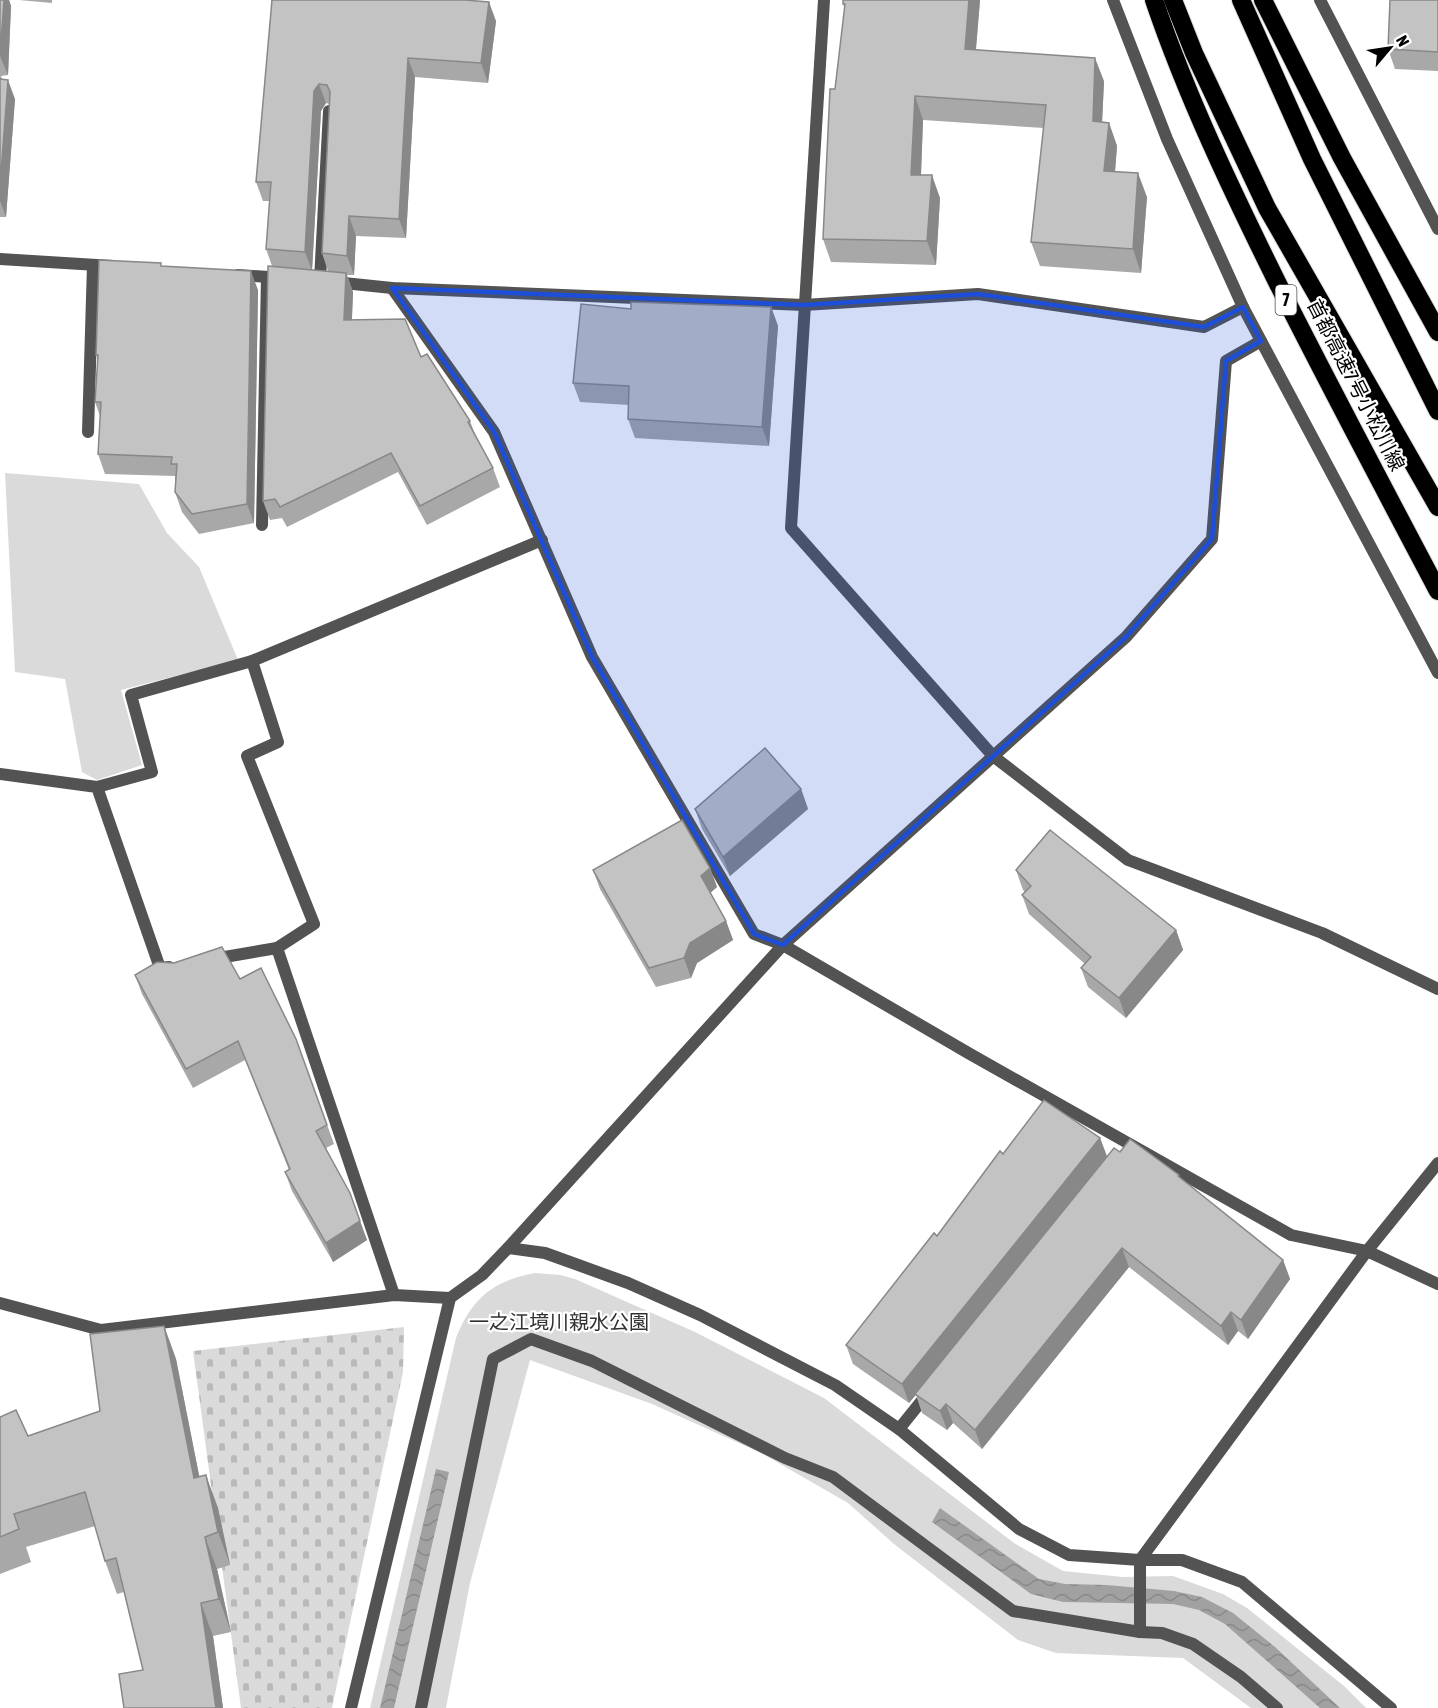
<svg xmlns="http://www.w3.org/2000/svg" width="1438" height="1708" font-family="'Asap Condensed','Noto Sans JP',sans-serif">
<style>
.cemetery{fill:url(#cemetery-stones)}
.park{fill:#dadada}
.water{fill:url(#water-waves)}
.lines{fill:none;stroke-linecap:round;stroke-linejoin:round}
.highway-casing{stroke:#dbdbdb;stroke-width:20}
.lane{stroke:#535353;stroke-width:12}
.street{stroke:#535353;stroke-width:12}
.highway{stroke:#000;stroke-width:18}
.wall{fill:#a8a8a8;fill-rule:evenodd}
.shaded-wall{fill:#888}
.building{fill:#c3c3c3;stroke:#888;stroke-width:1.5}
.marked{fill:#1d4ed8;fill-opacity:0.2;stroke:#1d4ed8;stroke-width:4.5;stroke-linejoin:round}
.labels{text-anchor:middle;stroke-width:4.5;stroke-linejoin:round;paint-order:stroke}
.shield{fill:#fff;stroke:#4c4c4c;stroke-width:1.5}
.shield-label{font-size:18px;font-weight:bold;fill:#000}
.street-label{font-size:20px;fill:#000;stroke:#fff}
.park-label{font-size:20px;fill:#313131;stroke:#fff}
</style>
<defs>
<pattern id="cemetery-stones" width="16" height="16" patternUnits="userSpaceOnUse" patternTransform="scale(1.5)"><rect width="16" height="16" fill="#dadada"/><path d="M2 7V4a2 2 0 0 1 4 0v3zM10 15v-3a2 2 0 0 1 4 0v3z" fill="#b9b9b9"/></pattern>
<pattern id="water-waves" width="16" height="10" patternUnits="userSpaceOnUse" patternTransform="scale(1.5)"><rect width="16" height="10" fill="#a1a1a1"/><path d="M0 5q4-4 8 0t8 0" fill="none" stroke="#898989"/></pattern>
</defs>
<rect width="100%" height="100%" fill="#fff"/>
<polygon class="cemetery" points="404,1327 403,1372 332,1708 241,1708 193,1351"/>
<g class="park">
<polygon points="5,473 139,484 167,533 199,567 238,660 121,690 142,765 97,780 82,772 65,679 15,672"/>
<path d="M535 1273 560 1275 575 1279 695 1332 824 1398 1014 1543 1063 1571 1123 1577 1173 1576 1223 1594 1247 1608 1344 1686 1366 1708H1251L1183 1658 1056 1653 1018 1640 894 1544 848 1503 761 1453 652 1404 530 1360 470 1583 446 1708H370L456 1338C472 1298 493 1281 535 1273Z"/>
</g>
<g class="water">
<polygon points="436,1469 449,1472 394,1708 380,1708"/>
<polygon points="940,1508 1039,1579 1065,1584 1107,1585 1174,1591 1202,1597 1233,1613 1275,1647 1340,1708 1320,1708 1225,1624 1199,1610 1173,1604 1063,1602 1031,1594 932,1522"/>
</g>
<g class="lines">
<g class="highway-casing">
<g id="highway">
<path d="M1154 0C1187 97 1232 191 1278 284 1330 387 1384 489 1438 591"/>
<polyline points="1173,0 1194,53 1267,208 1438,507"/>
<polyline points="1241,0 1312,159 1438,411"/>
<polyline points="1263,0 1342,158 1438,332"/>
</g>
</g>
<g class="lane">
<polyline points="320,280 329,111"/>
<polyline points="88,432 93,265"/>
<polyline points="262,525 267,277"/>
<polyline points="252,661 542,540"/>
<polyline points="97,787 152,772 131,695 252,661 278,742 247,756 314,924 277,948"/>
<polyline points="899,1429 928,1393"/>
</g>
<g class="street">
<polyline points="824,0 791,528 993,756 1128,860 1322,933 1438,989"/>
<polyline points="1113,0 1167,139 1243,307 1438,673"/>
<polyline points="1320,0 1438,229"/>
<polyline points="0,259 113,266"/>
<polyline points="238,275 284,278"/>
<polyline points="334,282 392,288 804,305 978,294 1204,327 1243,307"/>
<polyline points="392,288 494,432 592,657 754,934 783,945 1126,637 1212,539 1226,361 1261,341"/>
<polyline points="0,774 97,787 160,968 169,967"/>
<polyline points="213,959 277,948 394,1295"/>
<polyline points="508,1248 545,1253 628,1283 700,1315 835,1385 899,1429 1019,1529 1069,1555 1140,1560 1182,1560 1242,1582 1391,1708"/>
<polyline points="0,1303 101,1330 394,1295 450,1298"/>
<polyline points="1140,1632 1140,1560 1367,1251 1438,1163"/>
<polyline points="351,1708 450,1298 482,1275 508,1248 783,945 970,1054 1291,1235 1367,1251 1438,1284"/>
<polyline points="421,1708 493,1359 531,1339 592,1361 785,1458 833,1477 1013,1611 1140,1632 1162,1633 1193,1644 1241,1677 1277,1708"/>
</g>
<use href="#highway" class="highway"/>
</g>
<g class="wall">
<polygon points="0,0 9,0 11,6 8,75 1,76 2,79 15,99 6,217 0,217"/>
<polygon points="19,0 52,0 52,3"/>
<path d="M271 0H465L496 21 488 83 415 77 406 238 356 236 354 275H347L353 292 352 320 421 357 470 421 475 434 493 468 500 487 427 525 398 472 287 527 282 518 270 520 263 501 272 266 266 249 270 201H263L256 182 272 2ZM326 103 330 104 322 253 328 271 312 270 321 111Z"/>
<polygon points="843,0 980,0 976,49 1104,81 1102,122 1109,123 1117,146 1115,172 1147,197 1141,273 1040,266 1031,242 1044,128 923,120 921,175 940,198 936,265 831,262 823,239 835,89 845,10 843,4"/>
<polygon points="1438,0 1438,71 1395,69 1388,49"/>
<polygon points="162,266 258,290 254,523 199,534 182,512 175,492 175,476 105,474 98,454 100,416 95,402 98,360 96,355"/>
<polygon points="771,307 778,326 769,446 635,438 628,419 629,405 580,402 573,383 631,309"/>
<polygon points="801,789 808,809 730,876 702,829 695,809"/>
<polygon points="710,868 717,887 710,893 726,921 733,940 697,963 691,978 656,987 600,889 593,870"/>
<polygon points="1016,870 1176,930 1183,950 1126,1018 1088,987 1081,968 1085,964 1029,914 1022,895 1025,892 1023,890"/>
<polygon points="135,975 240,979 296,1039 334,1144 326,1148 367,1240 333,1262 292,1191 285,1172 289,1170 245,1060 193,1088 142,994"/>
<polygon points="1100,1138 1107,1156 1120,1152 1179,1175 1180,1179 1283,1260 1290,1279 1248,1339 1238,1331 1228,1345 1129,1267 982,1449 953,1423 947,1430 922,1413 916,1395 909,1403 853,1364 846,1345 937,1236 1003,1154"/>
<polygon points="164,1326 176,1359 199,1476 218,1508 230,1565 217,1569 231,1632 213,1636 223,1708 124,1708 143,1670 124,1592 117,1594 105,1561 95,1526 26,1547 31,1562 0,1574 0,1417 28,1436 100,1411"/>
</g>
<g class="shaded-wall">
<polygon points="4,0 9,0 11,6 8,75 0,56"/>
<polygon points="969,0 980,0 974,72 965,49"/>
<polygon points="489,2 496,21 488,83 481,63"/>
<polygon points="408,58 415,77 406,238 399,219"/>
<polygon points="1095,58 1104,81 1101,145 1093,121"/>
<polygon points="8,80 15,99 6,217 0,201 0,186"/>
<polygon points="319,84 326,103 321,111 312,271 305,252 314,91"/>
<polygon points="915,96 923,120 920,199 911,175"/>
<polygon points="1109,123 1117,146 1113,195 1104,171"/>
<polygon points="1138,173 1147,197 1141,273 1133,249"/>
<polygon points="932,175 940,198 936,265 927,241"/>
<polygon points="349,216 356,236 354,275 347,256"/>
<polygon points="251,271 258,290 254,523 247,504"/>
<polygon points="346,273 353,292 351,339 344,320"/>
<polygon points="771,307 778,326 769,446 762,427"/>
<polygon points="801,789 808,809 730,876 723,857"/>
<polygon points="710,868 717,887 708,895 701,876"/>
<polygon points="726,921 733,940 697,963 691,978 684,958 690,943"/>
<polygon points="1176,930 1183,950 1126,1018 1119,998"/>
<polygon points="1100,1138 1107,1157 909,1403 902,1384"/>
<polygon points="350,1193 367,1240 333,1262 326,1243"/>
<polygon points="1122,1248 1129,1267 982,1449 975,1430"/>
<polygon points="1283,1260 1290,1279 1248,1339 1241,1320"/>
<polygon points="1231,1312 1238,1331 1228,1345 1221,1326"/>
<polygon points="164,1326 176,1359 206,1510 194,1478"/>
<polygon points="946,1404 953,1423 947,1430 940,1411"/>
<polygon points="206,1475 218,1508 230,1565 218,1532"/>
<polygon points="205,1537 217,1569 231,1632 219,1599"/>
<polygon points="201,1603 213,1636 223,1708 216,1708"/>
</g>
<g class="building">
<polygon points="0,0 4,0 0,56"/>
<polygon points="272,0 465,0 489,2 481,63 408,58 399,219 349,216 347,256 322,253 330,92 327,85 319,84 314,91 305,252 266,249 271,182 256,182"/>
<polygon points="843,0 969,0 965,49 1095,58 1093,121 1109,123 1104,171 1138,173 1133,249 1031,242 1046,105 915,96 911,175 932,175 927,241 823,239 830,89 835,89 845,4 843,4"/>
<polygon points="1390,0 1438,0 1438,52 1388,49"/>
<polygon points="0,79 8,80 0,186"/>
<polygon points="99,260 161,263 161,266 251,271 247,504 192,514 175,492 177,464 171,464 172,457 98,454 101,402 95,402 98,355 96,355"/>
<polygon points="268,266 346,273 344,320 405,319 421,357 427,354 470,421 468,422 493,468 420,506 391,453 280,507 275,499 263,501"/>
<polygon points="631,302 771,307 762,427 628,419 629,386 573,383 581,304 631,309"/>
<polygon points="765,748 801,789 723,857 695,809"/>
<polygon points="682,820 710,868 701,876 726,921 690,943 684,958 649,968 593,870"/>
<polygon points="1050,830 1176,930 1119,998 1081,968 1091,957 1022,895 1031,886 1016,870"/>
<polygon points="222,947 240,979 261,968 296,1039 327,1125 316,1131 350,1193 360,1221 326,1243 285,1172 290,1169 238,1041 186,1069 135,975 157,962 174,963"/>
<polygon points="1044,1100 1100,1138 902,1384 846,1345 934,1233 937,1236 1000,1151 1003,1154"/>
<polygon points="1130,1139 1179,1175 1178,1176 1283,1260 1241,1320 1231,1312 1221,1326 1122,1248 975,1430 946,1404 940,1411 915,1394 1114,1148 1120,1152"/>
<polygon points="164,1326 194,1478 206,1475 218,1532 205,1537 219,1599 201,1603 216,1708 124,1708 119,1674 143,1670 116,1558 105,1561 85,1492 14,1514 19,1529 0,1537 0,1417 16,1410 28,1436 100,1411 90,1334"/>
</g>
<path class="marked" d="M392 288 804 305 978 294 1204 327 1243 307 1261 341 1226 361 1212 539 1126 637 783 945 754 934 592 657 494 432Z"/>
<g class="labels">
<rect class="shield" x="1275.5" y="285" width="21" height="30" rx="4.5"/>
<g class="shield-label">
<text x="1286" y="306">7</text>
</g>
<g class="street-label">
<text transform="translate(1356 385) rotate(63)" y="7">首都高速7号小松川線</text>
</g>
<g class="park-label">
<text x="559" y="1329">一之江境川親水公園</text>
</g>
</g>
<g transform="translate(1390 48) rotate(61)" stroke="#ffffff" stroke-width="4.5" paint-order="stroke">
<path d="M0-4.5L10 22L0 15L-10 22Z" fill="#000000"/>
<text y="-9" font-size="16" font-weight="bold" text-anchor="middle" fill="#000000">N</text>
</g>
</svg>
